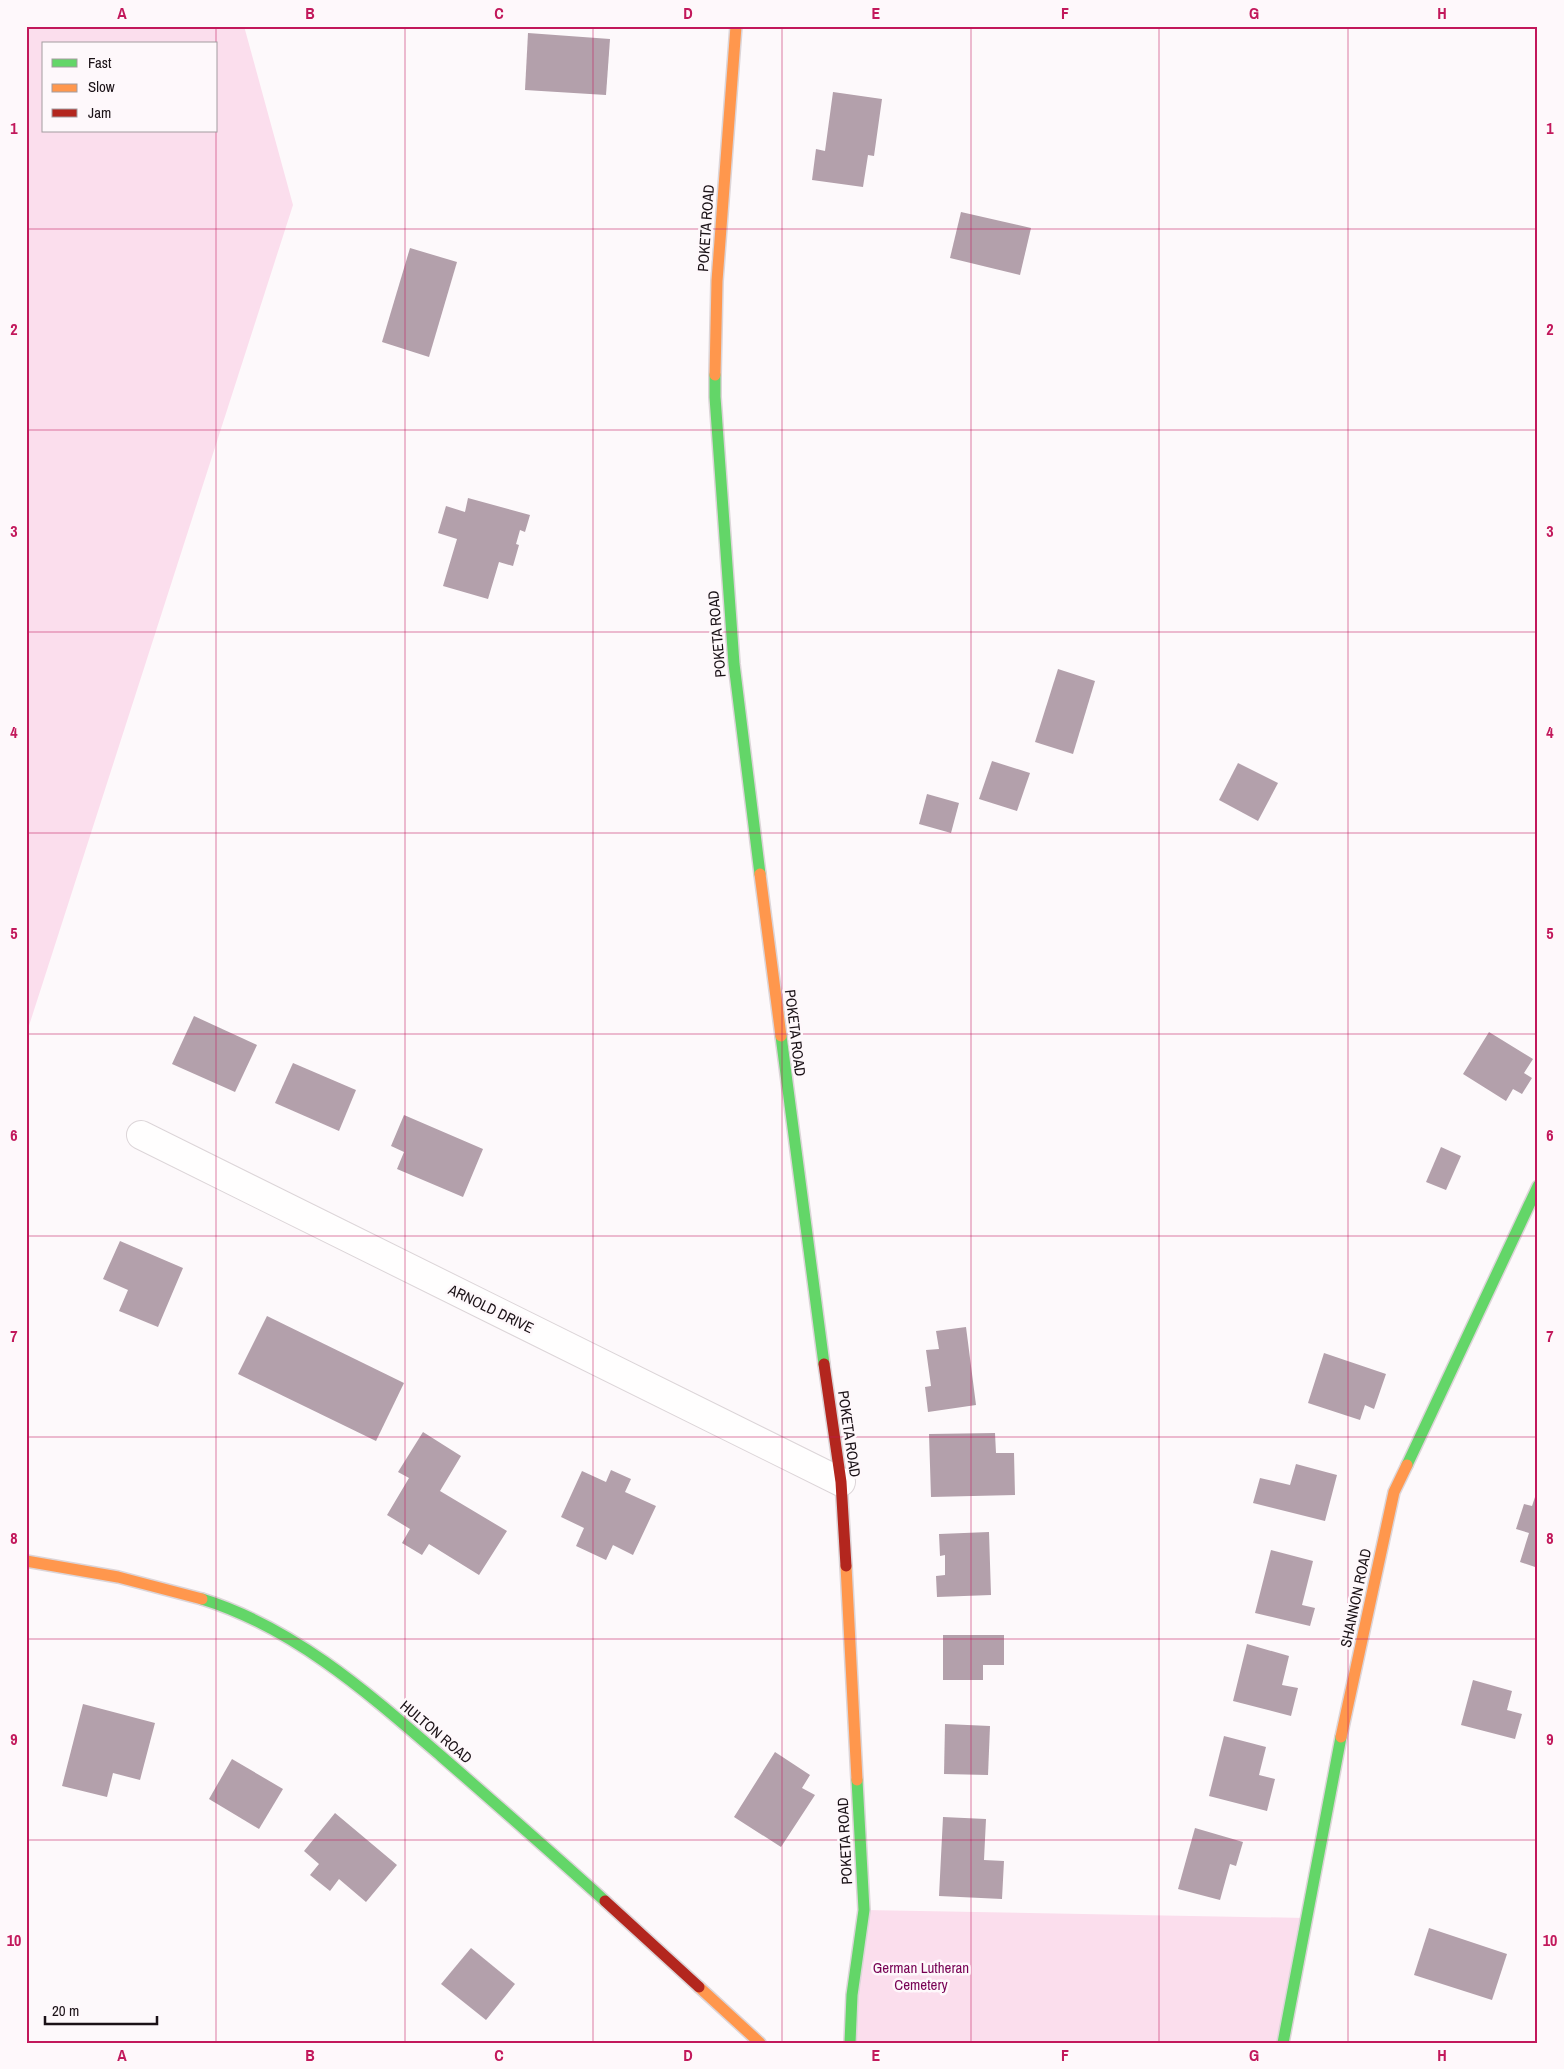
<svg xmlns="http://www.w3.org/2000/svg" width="1564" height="2069" font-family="'Archivo Narrow',sans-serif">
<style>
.green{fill:#fbdeed;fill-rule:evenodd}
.building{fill:#b3a0ab}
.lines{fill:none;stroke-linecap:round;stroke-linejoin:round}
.street-casing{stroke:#dcd5d8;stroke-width:30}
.fast-casing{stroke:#dcd5d8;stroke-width:14}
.slow-casing{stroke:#dcd5d8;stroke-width:14}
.jam-casing{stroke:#dcd5d8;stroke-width:14}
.street{stroke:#fffefe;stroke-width:28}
.fast{stroke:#63d668;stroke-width:11}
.slow{stroke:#ff974d;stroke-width:11}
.jam{stroke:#b3261e;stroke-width:11}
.grid{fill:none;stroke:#c2185b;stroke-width:1;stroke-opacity:0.55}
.labels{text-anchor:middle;stroke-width:5;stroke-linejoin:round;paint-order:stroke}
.street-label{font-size:15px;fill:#1b1217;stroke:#fef8fb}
.park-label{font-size:15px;fill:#770254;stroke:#fef8fb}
.neatline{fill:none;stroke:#c2185b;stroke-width:2}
.grid-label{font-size:16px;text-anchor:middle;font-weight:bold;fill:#c2185b}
</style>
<rect width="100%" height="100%" fill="#fdf9fb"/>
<g class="green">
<path d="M26 26H244L293 205 26 1035ZM44 44H216V131H44Z"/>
<polygon points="864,1910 1305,1918 1283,2043 850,2043"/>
</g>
<g class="building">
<polygon points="528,33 610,39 606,95 525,90"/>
<polygon points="833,92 882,99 874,156 868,155 863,187 812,180 816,149 825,151"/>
<polygon points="961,212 1031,228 1020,275 950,258"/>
<polygon points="410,248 457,262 429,357 382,342"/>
<polygon points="468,498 530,515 525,532 520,530 516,544 519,545 513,566 499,562 488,599 443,586 457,539 438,533 446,506 465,512"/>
<polygon points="1058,669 1095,681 1073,754 1035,742"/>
<polygon points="992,761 1030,773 1017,811 979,799"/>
<polygon points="1238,763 1278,783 1258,821 1219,800"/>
<polygon points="927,794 959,803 951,833 919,824"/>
<polygon points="194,1016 257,1045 235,1092 172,1064"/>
<polygon points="1489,1032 1533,1059 1524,1073 1532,1078 1522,1094 1513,1089 1506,1101 1463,1074"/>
<polygon points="293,1063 356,1090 339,1131 275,1103"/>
<polygon points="404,1115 483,1149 463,1197 397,1169 404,1152 391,1146"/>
<polygon points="1441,1147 1461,1156 1446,1190 1426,1182"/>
<polygon points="120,1241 183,1268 158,1327 119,1311 128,1290 103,1279"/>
<polygon points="267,1316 404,1383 376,1441 238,1374"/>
<polygon points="966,1327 976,1405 928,1412 925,1387 931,1386 926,1350 939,1349 936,1331"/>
<polygon points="1324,1353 1386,1374 1374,1409 1365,1405 1360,1420 1308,1403"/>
<polygon points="423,1432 461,1456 440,1491 507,1531 479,1575 429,1544 422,1555 402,1543 410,1529 387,1515 409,1478 398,1472"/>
<polygon points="995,1433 996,1453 1014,1453 1015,1495 931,1497 929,1434"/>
<polygon points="1296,1464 1337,1475 1325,1521 1253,1503 1260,1478 1290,1485"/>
<polygon points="611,1470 631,1479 625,1492 656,1506 633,1555 613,1545 606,1560 576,1546 584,1528 561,1517 582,1471 606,1482"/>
<polygon points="1536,1494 1538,1495 1538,1568 1520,1562 1529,1533 1516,1529 1524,1504 1532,1506"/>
<polygon points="989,1532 991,1595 937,1597 936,1576 945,1575 945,1555 940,1556 939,1534"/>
<polygon points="1271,1550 1313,1561 1302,1605 1315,1608 1310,1626 1255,1613"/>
<polygon points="943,1635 1004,1635 1004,1665 983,1665 983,1680 943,1680"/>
<polygon points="1247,1644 1289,1656 1282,1685 1298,1688 1291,1716 1233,1701"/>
<polygon points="1473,1680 1512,1691 1507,1710 1522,1714 1515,1739 1461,1725"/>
<polygon points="83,1704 155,1723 140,1780 113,1773 107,1797 62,1786"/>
<polygon points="945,1724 990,1726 988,1775 944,1774"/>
<polygon points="1224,1736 1266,1747 1259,1775 1275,1779 1267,1811 1209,1796"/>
<polygon points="775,1752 810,1775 802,1788 815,1795 781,1847 734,1817"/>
<polygon points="232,1759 283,1789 259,1829 209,1799"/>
<polygon points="335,1813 397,1865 366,1902 339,1879 330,1891 310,1875 319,1864 304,1851"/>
<polygon points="943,1817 986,1819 984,1860 1004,1861 1002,1899 939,1896"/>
<polygon points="1195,1828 1243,1842 1236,1866 1230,1864 1220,1900 1178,1889"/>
<polygon points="1429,1928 1507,1954 1492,2000 1414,1975"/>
<polygon points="471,1948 515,1984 486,2020 441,1984"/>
</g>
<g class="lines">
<g class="street-casing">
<polyline id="street" points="141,1135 841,1482"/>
</g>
<g class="fast-casing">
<g id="fast">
<polyline points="715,375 715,397 734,664 760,874"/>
<polyline points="781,1036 824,1364"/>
<polyline points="1407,1465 1538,1186"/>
<path d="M202 1599C295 1628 368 1693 441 1756 496 1804 551 1852 605 1901"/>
<polyline points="850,2043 852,1995 864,1910 857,1780"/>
<polyline points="1283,2043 1341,1737"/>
</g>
</g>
<g class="slow-casing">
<g id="slow">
<polyline points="715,375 717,281 736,26"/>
<polyline points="760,874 781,1036"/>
<polyline points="26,1561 118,1577 202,1599"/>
<polyline points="846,1566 857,1780"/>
<polyline points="1341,1737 1394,1492 1407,1465"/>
<polyline points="699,1987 760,2043"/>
</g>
</g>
<g class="jam-casing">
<g id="jam">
<polyline points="824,1364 841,1482 846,1566"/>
<polyline points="605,1901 699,1987"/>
</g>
</g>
<use href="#street" class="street"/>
<use href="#fast" class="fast"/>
<use href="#slow" class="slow"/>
<use href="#jam" class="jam"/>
</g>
<path class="grid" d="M216 26V44M405 26V2043M593 26V2043M782 26V2043M971 26V2043M1159 26V2043M1348 26V2043M216 131V2043M26 229H1538M26 430H1538M26 632H1538M26 833H1538M26 1034H1538M26 1236H1538M26 1437H1538M26 1639H1538M26 1840H1538"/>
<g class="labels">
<g class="street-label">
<text transform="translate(706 228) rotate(-86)" y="5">POKETA ROAD</text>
<text transform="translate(717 634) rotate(-95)" y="5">POKETA ROAD</text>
<text transform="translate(795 1033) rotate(83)" y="5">POKETA ROAD</text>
<text transform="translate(491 1309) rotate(26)" y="5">ARNOLD DRIVE</text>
<text transform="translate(849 1434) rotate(82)" y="5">POKETA ROAD</text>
<text transform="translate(1356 1598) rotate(-78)" y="5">SHANNON ROAD</text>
<text transform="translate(436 1732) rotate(40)" y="5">HULTON ROAD</text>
<text transform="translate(845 1841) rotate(-93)" y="5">POKETA ROAD</text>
</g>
<g class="park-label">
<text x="921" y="1973">German Lutheran<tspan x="921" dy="17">Cemetery</tspan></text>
</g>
</g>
<rect width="1564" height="2069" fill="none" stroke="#fef8fb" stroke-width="55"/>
<rect x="42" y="42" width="175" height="90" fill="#fef8fb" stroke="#a39ca0"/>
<rect x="52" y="59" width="25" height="8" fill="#63d668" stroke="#a39ca0"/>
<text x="88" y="68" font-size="15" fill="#1b1217">Fast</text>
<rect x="52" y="84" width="25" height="8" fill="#ff974d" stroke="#a39ca0"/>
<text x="88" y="92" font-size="15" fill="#1b1217">Slow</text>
<rect x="52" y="109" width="25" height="8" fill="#b3261e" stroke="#a39ca0"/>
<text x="88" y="118" font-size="15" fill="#1b1217">Jam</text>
<path d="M45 2016v8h112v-8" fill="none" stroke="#1b1217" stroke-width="2.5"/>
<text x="52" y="2016" font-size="15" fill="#1b1217" stroke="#fef8fb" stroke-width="4" paint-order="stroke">20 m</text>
<rect x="28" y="28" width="1508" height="2014" class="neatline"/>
<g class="grid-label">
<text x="122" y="19">A</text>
<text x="310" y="19">B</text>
<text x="499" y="19">C</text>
<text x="688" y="19">D</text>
<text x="876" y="19">E</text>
<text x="1065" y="19">F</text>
<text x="1254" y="19">G</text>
<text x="1442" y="19">H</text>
<text x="14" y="134">1</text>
<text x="1550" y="134">1</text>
<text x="14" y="335">2</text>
<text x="1550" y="335">2</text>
<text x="14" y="537">3</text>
<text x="1550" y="537">3</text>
<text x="14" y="738">4</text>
<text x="1550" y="738">4</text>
<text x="14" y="939">5</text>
<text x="1550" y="939">5</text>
<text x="14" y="1141">6</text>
<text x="1550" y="1141">6</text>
<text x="14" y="1342">7</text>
<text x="1550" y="1342">7</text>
<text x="14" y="1544">8</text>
<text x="1550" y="1544">8</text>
<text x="14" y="1745">9</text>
<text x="1550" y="1745">9</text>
<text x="14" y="1946">10</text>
<text x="1550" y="1946">10</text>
<text x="122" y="2061">A</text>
<text x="310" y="2061">B</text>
<text x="499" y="2061">C</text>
<text x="688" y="2061">D</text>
<text x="876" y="2061">E</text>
<text x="1065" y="2061">F</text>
<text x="1254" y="2061">G</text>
<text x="1442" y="2061">H</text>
</g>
</svg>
